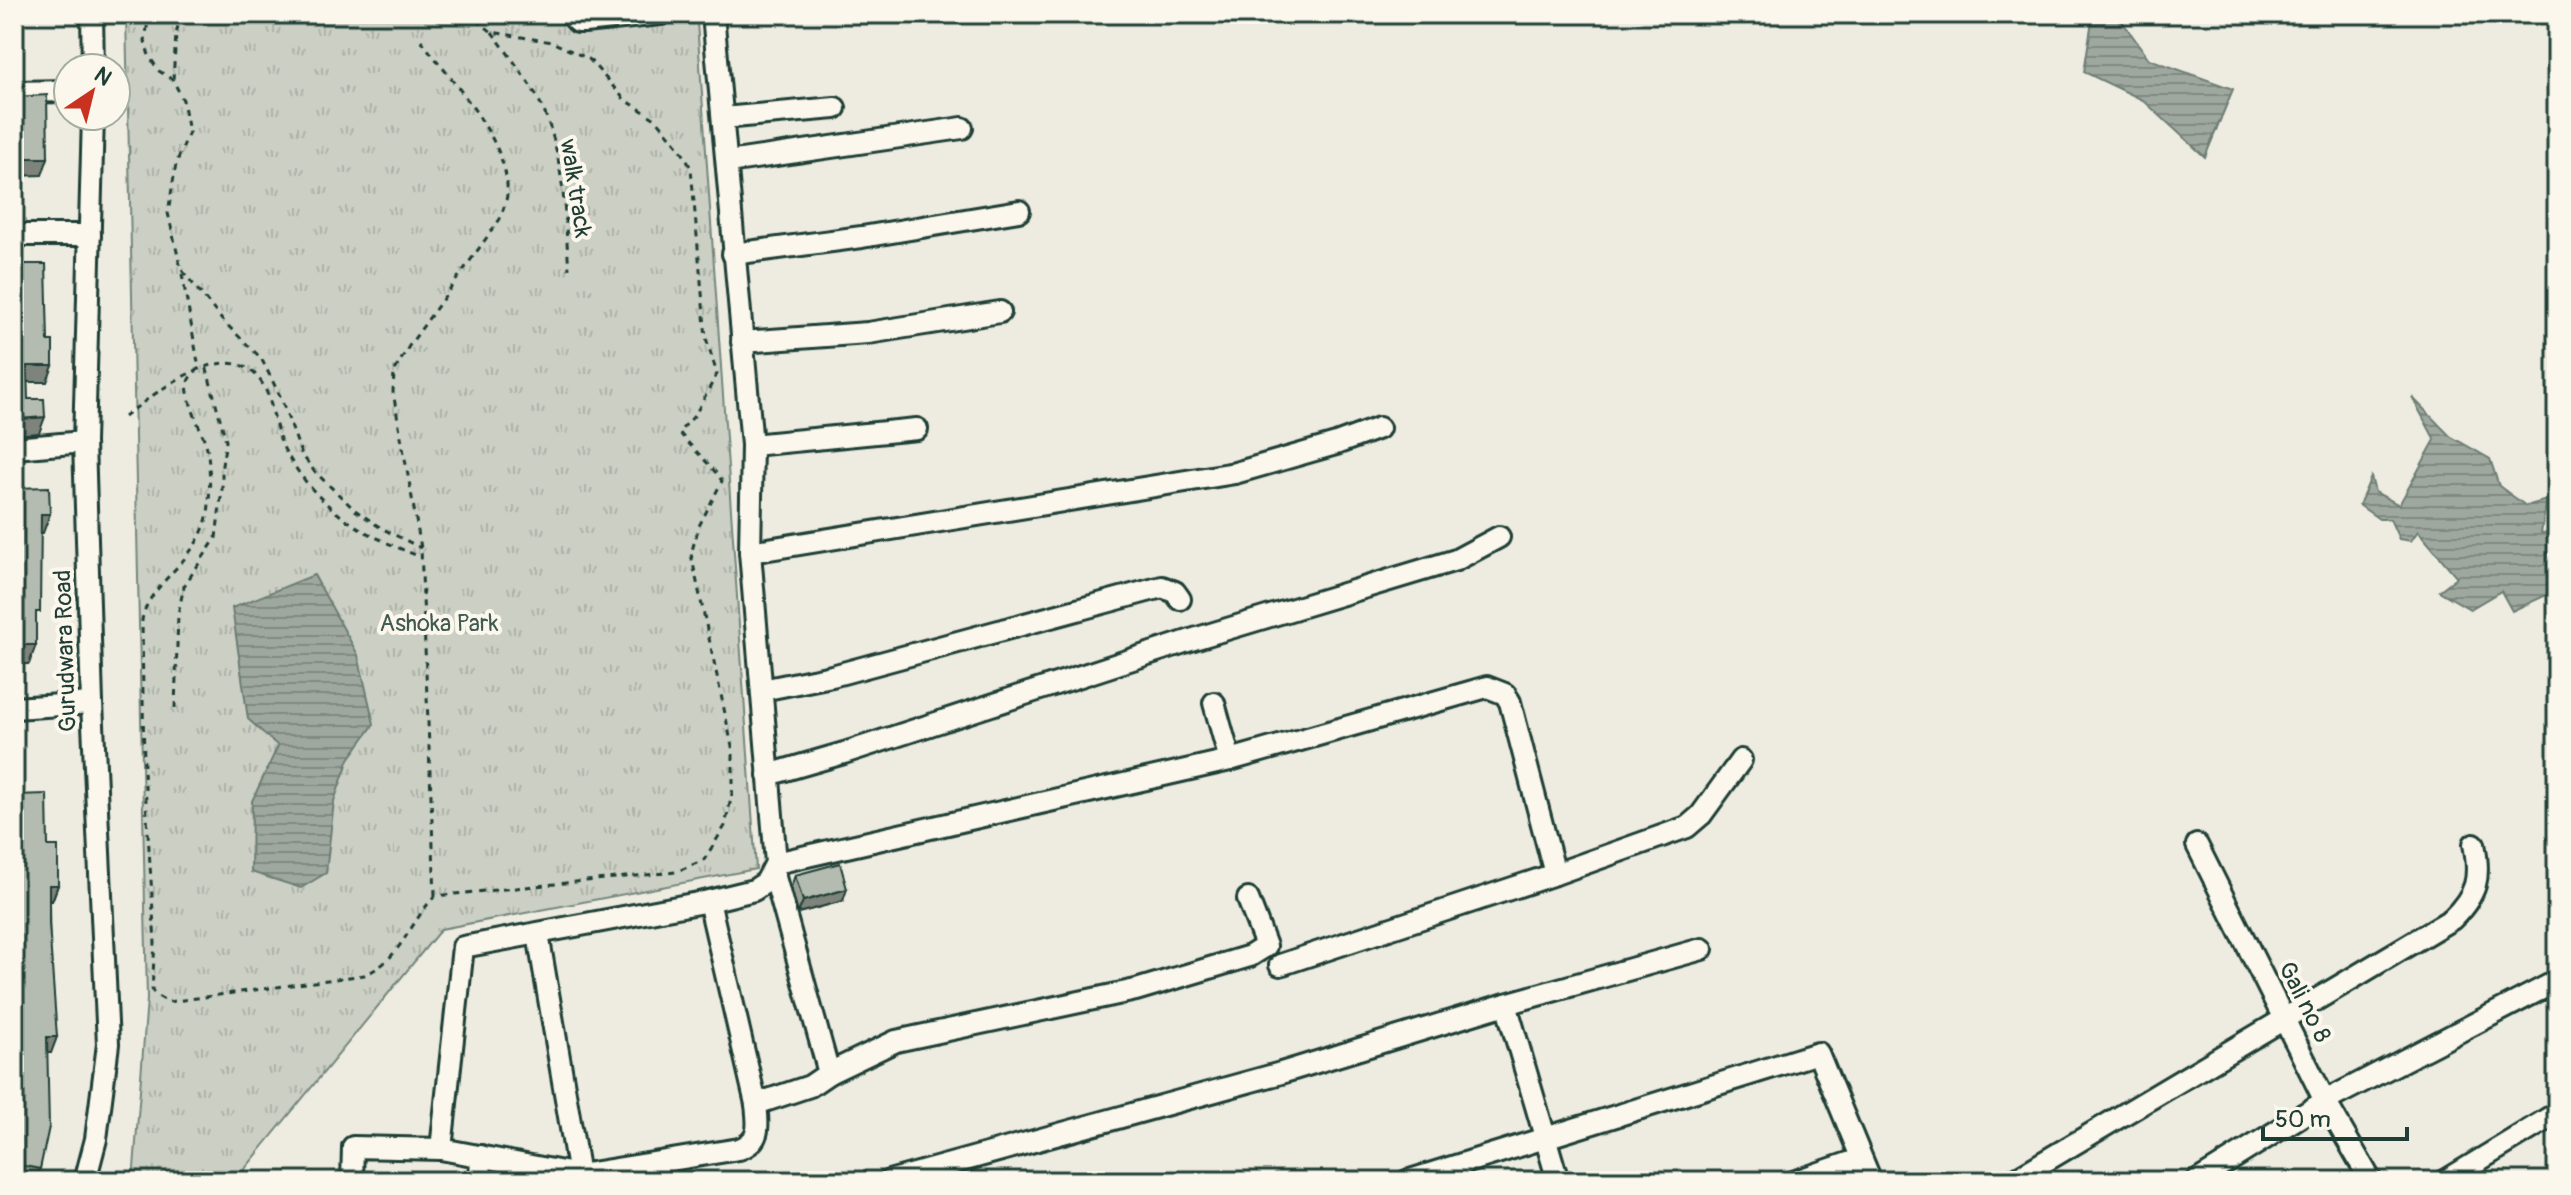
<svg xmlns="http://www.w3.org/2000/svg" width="2571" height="1195" font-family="Pangolin,sans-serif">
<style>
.park{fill:url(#park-tufts);stroke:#75867c;stroke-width:2}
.water{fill:url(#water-rules);stroke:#6c7d74;stroke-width:2}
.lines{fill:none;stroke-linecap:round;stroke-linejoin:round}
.minor-casing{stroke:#1f3d34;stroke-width:26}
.path{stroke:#1f3d34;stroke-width:3;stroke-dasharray:6 6;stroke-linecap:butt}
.minor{stroke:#fbf7ec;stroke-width:20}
.wall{fill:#9ba197;stroke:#1f3d34;stroke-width:2}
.shaded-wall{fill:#7e837b;stroke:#1f3d34;stroke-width:2}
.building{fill:#b4bbb0;stroke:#1f3d34;stroke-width:2}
.labels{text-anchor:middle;stroke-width:8;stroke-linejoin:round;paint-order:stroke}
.street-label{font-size:24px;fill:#1f3d34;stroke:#fbf7ec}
.park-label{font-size:24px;fill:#415a51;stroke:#fbf7ec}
</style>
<defs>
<pattern id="park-tufts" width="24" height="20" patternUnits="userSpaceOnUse" patternTransform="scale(2)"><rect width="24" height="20" fill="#cbcfc4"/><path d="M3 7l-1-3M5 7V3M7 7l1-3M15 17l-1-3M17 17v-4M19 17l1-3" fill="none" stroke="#aeb3a9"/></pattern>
<pattern id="water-rules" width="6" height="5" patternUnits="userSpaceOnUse" patternTransform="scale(2)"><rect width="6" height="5" fill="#9fa89f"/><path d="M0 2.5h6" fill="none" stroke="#818a82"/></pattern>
</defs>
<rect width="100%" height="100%" fill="#eeece1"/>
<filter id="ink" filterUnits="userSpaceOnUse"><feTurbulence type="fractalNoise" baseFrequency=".0125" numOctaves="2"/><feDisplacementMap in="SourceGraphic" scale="16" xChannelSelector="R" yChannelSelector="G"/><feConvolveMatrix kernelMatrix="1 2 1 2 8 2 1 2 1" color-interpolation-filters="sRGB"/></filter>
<g filter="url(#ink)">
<polygon class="park" points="126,14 562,14 571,29 697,22 756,869 441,929 235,1181 133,1181 147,999"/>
<g class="water">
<polygon points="2093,14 2117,14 2149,59 2233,89 2205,157 2143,100 2084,72"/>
<polygon points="2412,397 2450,436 2490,459 2499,486 2526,506 2547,500 2541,533 2557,532 2557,590 2512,611 2501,591 2470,609 2439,591 2457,577 2418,531 2411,541 2399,539 2390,519 2379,519 2359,505 2371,477 2375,492 2399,505 2435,440"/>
<polygon points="314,575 358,655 374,724 349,759 334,801 326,873 301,888 251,872 252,801 278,746 248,719 232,608"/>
</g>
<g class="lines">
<g class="minor-casing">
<g id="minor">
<polyline points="92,14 93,68"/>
<polyline points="570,14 578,22 584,22 661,14"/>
<polyline points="14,92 68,91"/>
<polyline points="723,118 835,108"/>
<polyline points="728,162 962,128"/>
<polyline points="14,235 90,235"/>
<polyline points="733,254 862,237 1019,211"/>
<polyline points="742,342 868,333 1000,312"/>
<polyline points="752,445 917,429"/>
<polyline points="14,448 84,442"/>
<polyline points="750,552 1235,473 1336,444 1379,428"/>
<polyline points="762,690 832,676 1162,587 1175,592 1180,599"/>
<polyline points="1214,703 1230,760"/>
<polyline points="14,708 92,703"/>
<polyline points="768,775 844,753 1194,639 1456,560 1499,537"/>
<polyline points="2197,845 2325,1101 2371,1181"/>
<polyline points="776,863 1230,760 1487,687 1505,694 1510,702 1555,874"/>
<polyline points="773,870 829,1073"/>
<polyline points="538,934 580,1181"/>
<polyline points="1280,965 1555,874 1687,827 1701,815 1741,760"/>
<polyline points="1506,1004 1558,1181"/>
<polyline points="756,1104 810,1086 829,1073 896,1041 1136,990 1250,956 1266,946 1248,899"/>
<polyline points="441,1149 463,947 709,901 754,890 766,882 776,863 750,552 752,445 713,14"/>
<polyline points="85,1181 96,1139 108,1044 92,703 84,442 93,116"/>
<path d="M352 1181 353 1147 441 1149 579 1175 739 1149C762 1141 758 1124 756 1104L709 901"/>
<polyline points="480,1181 481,1156"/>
<polyline points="889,1181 1281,1073 1506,1004 1702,949"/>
<polyline points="1407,1181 1818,1053 1871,1181"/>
<polyline points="1796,1181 1860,1159"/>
<path d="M2012 1181 2452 919C2477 894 2481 878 2474 844"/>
<polyline points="2197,1181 2325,1101 2557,981"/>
<polyline points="2445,1181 2557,1113"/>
</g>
</g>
<g class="path">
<polyline points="149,14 145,41 149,56 159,71 173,80 183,100 189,132 176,164 168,213 181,269 222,320 261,358 280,396 301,453 314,471 355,510 381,528 421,548"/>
<path d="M492 32C507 52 522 72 535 93 565 146 564 211 569 269"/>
<path d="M421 40C451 81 511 142 507 195 506 203 502 212 500 219L409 346 394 372 393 392 421 548 435 896"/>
<polyline points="173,80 176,34 181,14"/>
<polyline points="182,274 199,368"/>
<path d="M199 368C195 372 189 377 188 382 184 397 203 432 207 448 210 465 210 486 209 504 205 560 149 579 142 620L144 770 155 943 152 989 154 994 168 1002 364 975C400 961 409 923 435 896L676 872 704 860 725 826 733 789V751L691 554 699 526 722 481C710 463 693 450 679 432L695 415 717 374 706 338 691 168 680 148 657 120 624 99 589 59 552 42 492 32 469 14"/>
<path d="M124 417C158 391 239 325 267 393 275 414 276 437 288 456 322 512 362 534 421 557"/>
<polyline points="175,708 178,614 184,586 216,538 222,489 222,465 226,441 206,366"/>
</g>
<use href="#minor" class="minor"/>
</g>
<g class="wall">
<polygon points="14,795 48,846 58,885 52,901 49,901 51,1053 47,1053 40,1169 35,1181 14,1181"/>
<polygon points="795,875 843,901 798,913 791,887"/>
</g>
<g class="shaded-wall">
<polygon points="14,62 20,62 14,78"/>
<polygon points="17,158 48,158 42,175 15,176 14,178 14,166"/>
<polygon points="27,366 53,366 47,382 21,382"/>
<polygon points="45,417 39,433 14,435 14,421 18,419"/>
<polygon points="41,514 50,514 43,533 34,533"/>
<polygon points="14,645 36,645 29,664 14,664"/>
<polygon points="49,885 58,885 52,901 43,901"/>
<polygon points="847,889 843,901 798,913 803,901"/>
<polygon points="47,1037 57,1037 51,1053 41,1053"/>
</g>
<g class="building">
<polygon points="14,14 19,14 20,62 14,62"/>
<polygon points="47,95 48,158 17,158 17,170 14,170 14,97"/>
<polygon points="14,264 46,264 48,341 53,341 53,366 27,366 28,399 44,399 45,417 18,419 14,421"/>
<polygon points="49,487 50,514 41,514 40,612 36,612 36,645 14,645 14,488"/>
<polygon points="47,794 48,846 58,846 58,885 49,885 49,924 57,1037 47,1037 49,1127 40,1169 14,1164 14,795"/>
<polygon points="840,863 847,889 803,901 795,875"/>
</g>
</g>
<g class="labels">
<g class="street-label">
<text transform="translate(576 188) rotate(81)" y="8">walk track</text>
<text transform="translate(65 651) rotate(-92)" y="8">Gurudwara Road</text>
<text transform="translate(2305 1002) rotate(63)" y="8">Gali no 8</text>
</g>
<g class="park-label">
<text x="439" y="631">Ashoka Park</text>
</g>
</g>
<rect width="2571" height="1195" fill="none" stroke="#fbf7ec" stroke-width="48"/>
<rect x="24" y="24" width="2523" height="1147" fill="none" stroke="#1f3d34" stroke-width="3" filter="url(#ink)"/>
<g transform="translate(92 92) rotate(35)"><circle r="38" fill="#fbf7ec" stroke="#a3ada2" stroke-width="2"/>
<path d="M0-6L14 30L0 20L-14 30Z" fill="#c8321e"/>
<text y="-12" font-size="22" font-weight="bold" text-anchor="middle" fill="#1f3d34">N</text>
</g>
<path d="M2263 1127v12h144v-12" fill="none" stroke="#1f3d34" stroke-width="4"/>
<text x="2275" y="1127" font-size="24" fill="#1f3d34" stroke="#fbf7ec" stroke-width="6" paint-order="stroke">50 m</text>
</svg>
